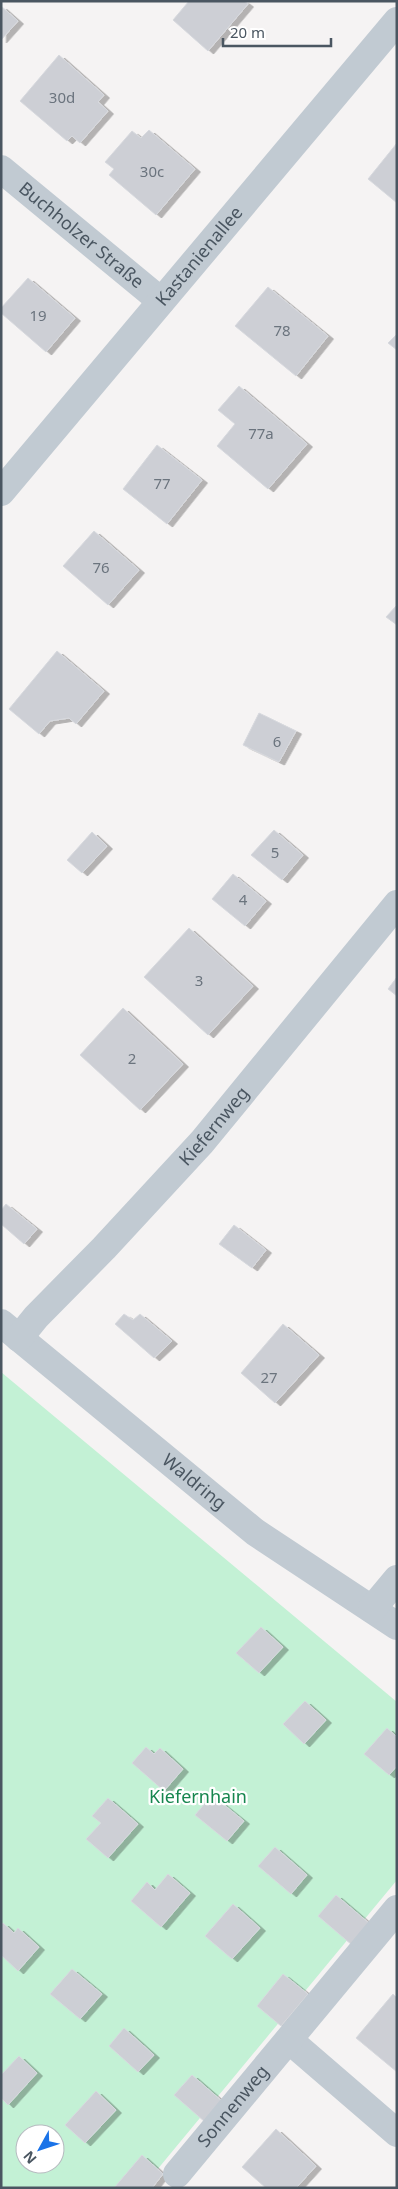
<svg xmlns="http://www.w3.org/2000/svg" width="398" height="2189" font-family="'Noto Sans',sans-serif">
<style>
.green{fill:#c3f1d5;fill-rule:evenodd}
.building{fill:#cdcfd5;stroke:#d7d9de;filter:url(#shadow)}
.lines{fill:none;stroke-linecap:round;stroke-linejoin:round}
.minor{stroke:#c1cad2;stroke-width:28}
.labels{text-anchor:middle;stroke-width:4.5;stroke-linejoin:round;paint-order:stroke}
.number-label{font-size:15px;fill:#6b747e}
.street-label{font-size:18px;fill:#4a5661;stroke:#fff}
.park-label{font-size:18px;fill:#17864f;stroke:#fff}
</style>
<defs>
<filter id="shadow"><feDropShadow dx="5.5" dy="3" stdDeviation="0" flood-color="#0004"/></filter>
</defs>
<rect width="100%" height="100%" fill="#f5f3f3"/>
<path class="green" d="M1 1372 397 1702V1880L142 2188H1ZM25 2134H55V2164H25Z"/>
<g class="building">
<polygon points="189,1 244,1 248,4 208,51 173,20"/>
<polygon points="1,6 18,21 1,40"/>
<polygon points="59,55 104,95 98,102 108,111 80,143 72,136 67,141 20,101"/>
<polygon points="149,130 195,169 156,215 109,175 114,169 105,162 132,131 141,138"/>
<polygon points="397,143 397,203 368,179"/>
<polygon points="28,278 75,318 46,352 1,313 1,308"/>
<polygon points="268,287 328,336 296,376 235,326"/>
<polygon points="397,334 397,350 388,343"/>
<polygon points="239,386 307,444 268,489 217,446 235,424 218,410"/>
<polygon points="157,445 202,480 167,524 123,489"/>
<polygon points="94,531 139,570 108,605 63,566"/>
<polygon points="397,605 397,625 386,617"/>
<polygon points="57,651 104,691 76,724 69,718 50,721 39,734 9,709"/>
<polygon points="259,713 296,731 279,762 243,745"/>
<polygon points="274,830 303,855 282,880 251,855"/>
<polygon points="92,832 107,846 82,873 67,860"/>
<polygon points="233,874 266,901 245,926 212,899"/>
<polygon points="189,928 253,986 208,1035 144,977"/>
<polygon points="397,977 397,996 388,989"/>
<polygon points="123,1008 183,1064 140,1110 80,1055"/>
<polygon points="6,1204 37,1229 24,1244 1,1224 1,1210"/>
<polygon points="234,1225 266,1250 252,1268 219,1244"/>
<polygon points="124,1314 133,1320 140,1314 172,1341 154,1358 115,1324"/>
<polygon points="283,1324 319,1355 275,1403 241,1373"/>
<polygon points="261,1627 283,1647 259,1673 236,1653"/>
<polygon points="305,1701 326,1720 304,1744 283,1724"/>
<polygon points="387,1728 397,1737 397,1766 389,1775 364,1754"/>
<polygon points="146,1747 154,1754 160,1748 183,1769 164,1791 132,1763"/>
<polygon points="212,1795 244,1821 227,1841 195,1815"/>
<polygon points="108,1798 138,1824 108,1858 86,1839 101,1823 92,1816"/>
<polygon points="275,1847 307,1875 291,1894 258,1866"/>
<polygon points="168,1874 190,1893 161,1927 131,1901 147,1882 155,1890"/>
<polygon points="336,1895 370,1924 352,1945 318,1916"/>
<polygon points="233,1904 260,1928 232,1959 205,1936"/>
<polygon points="3,1923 14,1933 18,1928 39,1947 18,1971 1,1955 1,1925"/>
<polygon points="72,1969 102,1994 80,2019 50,1994"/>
<polygon points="283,1974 308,1994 281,2026 257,2006"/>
<polygon points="393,1994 397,1998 397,2072 356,2038"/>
<polygon points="124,2028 154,2055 138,2072 109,2046"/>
<polygon points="19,2056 37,2073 8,2105 1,2098 1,2075"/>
<polygon points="192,2075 223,2102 205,2122 174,2095"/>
<polygon points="96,2091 116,2110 85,2143 65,2125"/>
<polygon points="276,2129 316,2166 296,2188 266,2188 242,2167"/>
<polygon points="142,2155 163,2174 152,2188 114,2188"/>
</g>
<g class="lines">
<g class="minor">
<path id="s1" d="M1 169 161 301"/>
<path id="s2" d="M1 492 397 21"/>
<path id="s3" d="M1 1323 255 1532 397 1626"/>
<path id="s4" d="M19 1338 36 1317 104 1248 202 1142 397 904"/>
<polyline points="372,1609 397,1579"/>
<polyline points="289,2040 397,2133"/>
<path id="s5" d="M177 2174 397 1909"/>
</g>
</g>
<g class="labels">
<g class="number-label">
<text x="62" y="103">30d</text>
<text x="152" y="177">30c</text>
<text x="38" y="321">19</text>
<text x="282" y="336">78</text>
<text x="261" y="439">77a</text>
<text x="162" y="489">77</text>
<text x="101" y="573">76</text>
<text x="277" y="747">6</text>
<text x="275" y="858">5</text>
<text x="243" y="905">4</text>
<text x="199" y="986">3</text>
<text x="132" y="1064">2</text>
<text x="269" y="1383">27</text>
</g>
<g class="street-label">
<text dy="6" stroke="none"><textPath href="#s1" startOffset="104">Buchholzer Straße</textPath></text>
<text dy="6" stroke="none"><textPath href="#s2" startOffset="308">Kastanienallee</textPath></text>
<text dy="6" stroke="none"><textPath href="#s4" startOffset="288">Kiefernweg</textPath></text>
<text dy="6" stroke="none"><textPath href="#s3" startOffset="250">Waldring</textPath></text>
<text dy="6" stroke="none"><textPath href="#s5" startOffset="88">Sonnenweg</textPath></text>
</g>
<g class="park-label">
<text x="198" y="1803">Kiefernhain</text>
</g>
</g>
<rect width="398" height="2189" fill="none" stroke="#4a5661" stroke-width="5"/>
<g transform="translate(40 2149) rotate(230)"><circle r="24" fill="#ffffff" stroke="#b7bbc0"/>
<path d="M0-4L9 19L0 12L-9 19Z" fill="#1a73e8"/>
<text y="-8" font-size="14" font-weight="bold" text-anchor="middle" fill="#4a5661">N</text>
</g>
<path d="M223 38v8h108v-8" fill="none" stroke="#4a5661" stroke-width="2.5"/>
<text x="230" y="38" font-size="15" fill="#4a5661" stroke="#ffffff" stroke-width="4" paint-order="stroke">20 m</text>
</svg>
